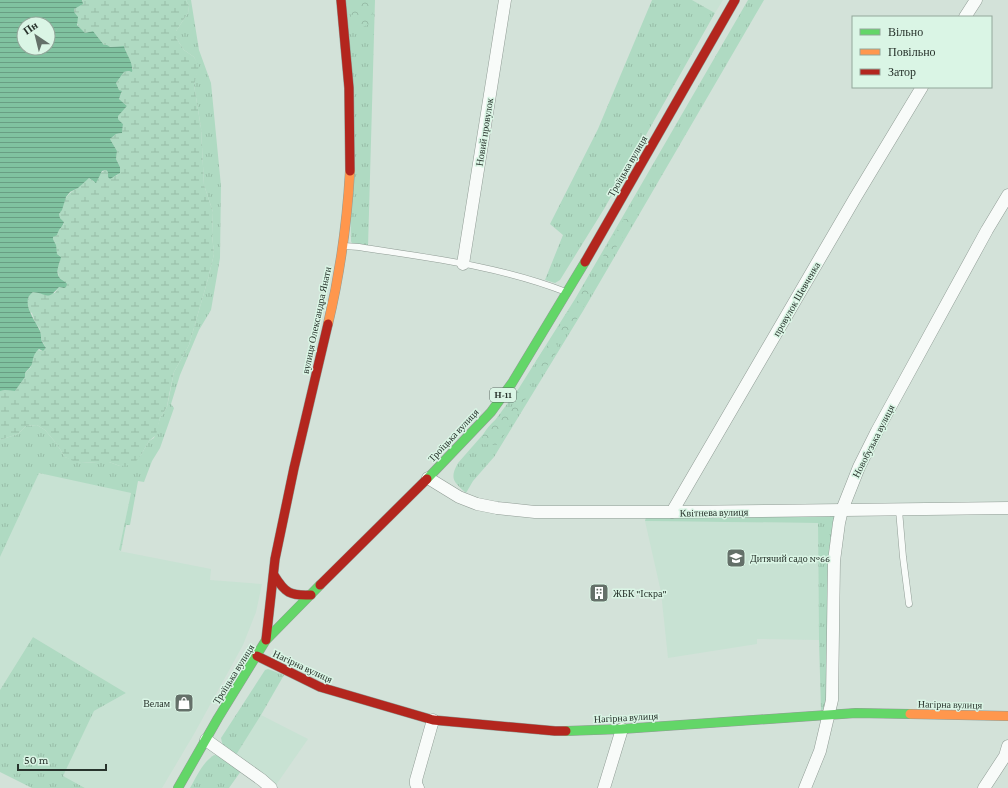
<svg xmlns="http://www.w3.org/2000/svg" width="1008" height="788" font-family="'Crimson Pro',serif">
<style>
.built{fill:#c8e2d3}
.grass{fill:url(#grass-tufts)}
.forest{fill:url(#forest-crowns)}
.wetland{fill:url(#wetland-marsh)}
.water{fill:url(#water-rules);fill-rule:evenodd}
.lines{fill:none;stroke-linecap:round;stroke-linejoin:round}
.lane-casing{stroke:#909c95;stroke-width:7}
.street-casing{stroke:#909c95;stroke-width:13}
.fast-casing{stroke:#909c95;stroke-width:10}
.slow-casing{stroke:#909c95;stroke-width:10}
.jam-casing{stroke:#909c95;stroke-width:10}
.lane{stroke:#f8fbf9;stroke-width:6}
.street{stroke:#f8fbf9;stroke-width:12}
.fast{stroke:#63d668;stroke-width:9}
.slow{stroke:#ff974d;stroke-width:9}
.jam{stroke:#b3261e;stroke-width:9}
.labels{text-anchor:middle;stroke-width:3;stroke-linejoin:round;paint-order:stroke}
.shield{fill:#daf5e5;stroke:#5d6d64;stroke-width:1}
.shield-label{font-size:9px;font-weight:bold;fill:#28332c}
.street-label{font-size:10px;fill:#28332c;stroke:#daf5e5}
.poi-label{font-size:10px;fill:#28332c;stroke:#daf5e5;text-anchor:start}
</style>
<defs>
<pattern id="grass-tufts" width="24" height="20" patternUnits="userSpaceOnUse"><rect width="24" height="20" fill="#afdac2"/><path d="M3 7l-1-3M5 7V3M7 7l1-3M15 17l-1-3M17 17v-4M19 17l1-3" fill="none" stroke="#97bca7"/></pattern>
<pattern id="forest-crowns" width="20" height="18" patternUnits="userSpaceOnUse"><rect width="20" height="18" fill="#afdac2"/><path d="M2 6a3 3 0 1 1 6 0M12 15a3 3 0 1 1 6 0" fill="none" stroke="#97bca7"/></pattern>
<pattern id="wetland-marsh" width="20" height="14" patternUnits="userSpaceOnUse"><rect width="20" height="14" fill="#afdac2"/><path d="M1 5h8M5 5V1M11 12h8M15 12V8" fill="none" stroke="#97bca7"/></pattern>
<pattern id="water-rules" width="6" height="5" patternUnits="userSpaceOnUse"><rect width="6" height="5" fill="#80c2a0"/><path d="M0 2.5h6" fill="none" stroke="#699e83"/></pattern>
</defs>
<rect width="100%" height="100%" fill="#d3e2d9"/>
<g class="built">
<polygon points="692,0 723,0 715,13"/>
<polygon points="39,472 131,493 119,551 211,569 210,580 262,584 256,612 243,645 194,734 162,788 85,788 62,776 94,711 126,693 33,637 0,690 0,557"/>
<polygon points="645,521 818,523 819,640 757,639 757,644 668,658 661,592"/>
<polygon points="261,715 308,739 276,785 236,755"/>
</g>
<g class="grass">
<polygon points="186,0 191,0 199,50 211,83 221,186 220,258 211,310 199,330 180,375 171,404 174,408 160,448 152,461 144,482 138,481 130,525 126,525 121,551 119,550 131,493 39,473 0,557 0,440 18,434 26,426 37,425 45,430 56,443 65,457 81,463 98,462 109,462 120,466 141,455 149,441 154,438 160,418 167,407 174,372 189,345 208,279 214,254 212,234 213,212 204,185 201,128 194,85 198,66 194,57 184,50 176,38 176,31 188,13 189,6"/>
<polygon points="346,0 375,0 368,247 352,244 351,241"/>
<polygon points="652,0 692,0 715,13 604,209 560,280 555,283 545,280 563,235 550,224 598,129"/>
<path d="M748 0H764L583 311 494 457 473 481 466 493C454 482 449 479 458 463L493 423 519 388 575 299Z"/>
<polygon points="834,516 827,707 821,711 819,640 818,523 645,521 646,517"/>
<polygon points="33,637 126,693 94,711 63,776 85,788 32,788 0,772 0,690"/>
<polygon points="268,669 284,675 261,715 236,755 223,747 221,738 265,670"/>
<path d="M214 755 220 756 241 771 229 788H190C197 776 202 763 214 755Z"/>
</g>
<g class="forest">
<path d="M349 0H373L372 22C365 26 358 31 352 26Z"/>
<path d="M624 219H627L631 220C632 229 624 235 619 242 615 248 615 254 609 259L606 260 603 258 604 253Z"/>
<polygon points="585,288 590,291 590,295 571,329 567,331 561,330 559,327 569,309 581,298 580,293 582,289"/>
<path d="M553 343 557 345C559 352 550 364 544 368 539 367 537 367 536 361 541 355 544 345 553 343Z"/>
<path d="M525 384H529L531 386V390L500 442 496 445 484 444 482 442C481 431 496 419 504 413 507 411 509 410 511 408 517 398 514 391 525 384Z"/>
</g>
<path class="wetland" d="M82 0H186L189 6 188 13 176 31V38L184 50 194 57 199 66 194 85 201 128 204 185 213 212 212 234 214 254 208 279 189 345 174 372 169 395 167 407 160 418 156 435 149 441 141 455 133 465 120 466 109 462H98L81 463 73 461 65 457 56 443 45 430 37 425 26 426 18 434 0 440V391L5 390 15 391 25 377V373L31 367 32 358 37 350 43 351 46 348 41 339 40 329 35 322 32 313 30 312 27 302 30 294 33 292 55 293 59 287 64 288 65 282 59 277 57 268 60 262V256L57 254 55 243 53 239V237L64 224V222L60 218 59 214C62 210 63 204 65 199 69 193 73 191 79 187 83 184 84 180 89 178L94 182H97C97 176 101 172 106 170L108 172 109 175 113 177 118 175 120 167 116 159 117 151 110 139 116 134 122 133 123 124 118 119V115L127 106 119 99 122 92 119 90 116 83 124 72 128 71 130 72 133 69 124 46 109 47 107 45H104L93 31 85 33C78 28 73 18 74 9L83 1Z"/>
<path class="water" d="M0 0H82L83 4 74 9V12L78 17 77 25 85 33 93 31 104 45H107L110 47 124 46C126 54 134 64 132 72L128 71 124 72 116 83 119 90 122 91 119 99 127 106 118 116V119L123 124 122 133 116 134 110 139 117 151 116 159 120 167V173L110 179 108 177V172L106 170 102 171 96 183 89 178 78 188 70 192 66 197 62 210 59 214 60 218 64 222C63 227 58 229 57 235L53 237V239L56 245 57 254 61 257C60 264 55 269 59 277 61 280 65 281 67 284L66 287 64 288 59 287C47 301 49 294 33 292 20 301 34 319 39 329 41 332 41 335 41 339 42 342 44 345 46 348L43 351 39 349C34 353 33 358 32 364 31 367 27 370 25 373V377L15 391 5 390 0 391ZM24 24H48V48H24Z"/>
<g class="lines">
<g class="lane-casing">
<g id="lane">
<path d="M344 246 359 247C429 258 500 266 566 292"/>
<polyline points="899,510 903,557 909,604"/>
</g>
</g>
<g class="street-casing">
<g id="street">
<polyline points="965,17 976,0"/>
<polyline points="463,264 505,0"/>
<polyline points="428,478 459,497 477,504 497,508 535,512 672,512 1008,508"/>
<polyline points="672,512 855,198 922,87"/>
<polyline points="206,740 262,780 271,788"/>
<polyline points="418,788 416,784 416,780 433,720"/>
<polyline points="604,788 622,729"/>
<polyline points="805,788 820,751 832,700 834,561 839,523 842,510 859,467 877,431 987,230 1008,195"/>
<polyline points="984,788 1005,756 1008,746"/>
</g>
</g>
<g class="fast-casing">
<g id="fast">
<polyline points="427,479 491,412 512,383 585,262"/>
<polyline points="566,731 622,729 856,713 910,714"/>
<polyline points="178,788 218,718 266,640 320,585"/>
</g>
</g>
<g class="slow-casing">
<g id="slow">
<path d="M328 324C340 274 347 223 350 171"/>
<polyline points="910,714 1008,716"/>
</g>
</g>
<g class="jam-casing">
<g id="jam">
<polyline points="341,0 349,88 350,171"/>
<polyline points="585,262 735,0"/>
<path d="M274 575C285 593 290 596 311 595"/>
<polyline points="320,585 427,479"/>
<polyline points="266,640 275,559 294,468 328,324"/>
<polyline points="257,656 320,687 433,720 555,731 566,731"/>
</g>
</g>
<use href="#lane" class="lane"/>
<use href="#street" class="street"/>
<use href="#fast" class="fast"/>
<use href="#slow" class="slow"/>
<use href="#jam" class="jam"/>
</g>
<defs>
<g id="school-square" transform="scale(1)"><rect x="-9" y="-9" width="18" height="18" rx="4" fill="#647069" stroke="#daf5e5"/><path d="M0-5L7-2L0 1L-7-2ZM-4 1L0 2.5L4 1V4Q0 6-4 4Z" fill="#fff"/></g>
<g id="building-square" transform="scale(1)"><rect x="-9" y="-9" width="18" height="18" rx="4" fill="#647069" stroke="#daf5e5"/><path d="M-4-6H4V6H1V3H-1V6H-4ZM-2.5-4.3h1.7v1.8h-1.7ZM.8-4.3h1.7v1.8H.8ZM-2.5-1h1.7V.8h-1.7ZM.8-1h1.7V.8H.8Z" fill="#fff"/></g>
<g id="shop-square" transform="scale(1)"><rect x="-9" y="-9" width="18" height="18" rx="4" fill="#647069" stroke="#daf5e5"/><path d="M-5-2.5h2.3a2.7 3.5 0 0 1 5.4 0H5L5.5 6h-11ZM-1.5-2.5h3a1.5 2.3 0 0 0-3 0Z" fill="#fff"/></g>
</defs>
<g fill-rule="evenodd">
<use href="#school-square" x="736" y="558"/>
<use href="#building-square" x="599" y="593"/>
<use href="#shop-square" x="184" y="703"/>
</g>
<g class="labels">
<rect class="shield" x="490" y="388" width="26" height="14" rx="3"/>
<g class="shield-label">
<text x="503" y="398">Н-11</text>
</g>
<g class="street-label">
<text transform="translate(484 132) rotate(-81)" y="4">Новий провулок</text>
<text transform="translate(627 166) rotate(-60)" y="4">Троїцька вулиця</text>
<text transform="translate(796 299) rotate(-60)" y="4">провулок Шевченка</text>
<text transform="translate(316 320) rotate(-78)" y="4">вулиця Олександра Янати</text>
<text transform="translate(453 435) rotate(-47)" y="4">Троїцька вулиця</text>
<text transform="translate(873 441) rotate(-63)" y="4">Новобузька вулиця</text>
<text transform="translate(714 512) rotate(-1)" y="4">Квітнева вулиця</text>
<text transform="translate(303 666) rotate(25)" y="4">Нагірна вулиця</text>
<text transform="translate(233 674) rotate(-58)" y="4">Троїцька вулиця</text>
<text transform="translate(950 704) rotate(1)" y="4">Нагірна вулиця</text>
<text transform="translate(626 717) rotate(-3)" y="4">Нагірна вулиця</text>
</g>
<g class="poi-label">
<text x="750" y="562">Дитячий садо №66</text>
<text x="613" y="597">ЖБК "Іскра"</text>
<text x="170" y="707" text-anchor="end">Велам</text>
</g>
</g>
<rect x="852" y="16" width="140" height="72" fill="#daf5e5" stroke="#93a79b"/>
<rect x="860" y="29" width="20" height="6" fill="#63d668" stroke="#93a79b"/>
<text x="888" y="36" font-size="12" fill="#28332c">Вільно</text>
<rect x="860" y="49" width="20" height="6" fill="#ff974d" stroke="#93a79b"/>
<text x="888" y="56" font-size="12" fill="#28332c">Повільно</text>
<rect x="860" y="69" width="20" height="6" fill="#b3261e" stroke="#93a79b"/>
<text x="888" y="76" font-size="12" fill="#28332c">Затор</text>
<g transform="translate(36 36) rotate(325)"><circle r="19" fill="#daf5e5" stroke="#93a79b"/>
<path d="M0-3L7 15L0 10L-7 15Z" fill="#647069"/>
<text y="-6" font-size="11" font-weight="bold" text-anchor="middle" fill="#28332c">Пн</text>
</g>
<path d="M18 764v6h88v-6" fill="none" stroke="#28332c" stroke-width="2"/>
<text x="24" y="764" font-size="12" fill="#28332c" stroke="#daf5e5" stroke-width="3" paint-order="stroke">50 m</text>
</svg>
